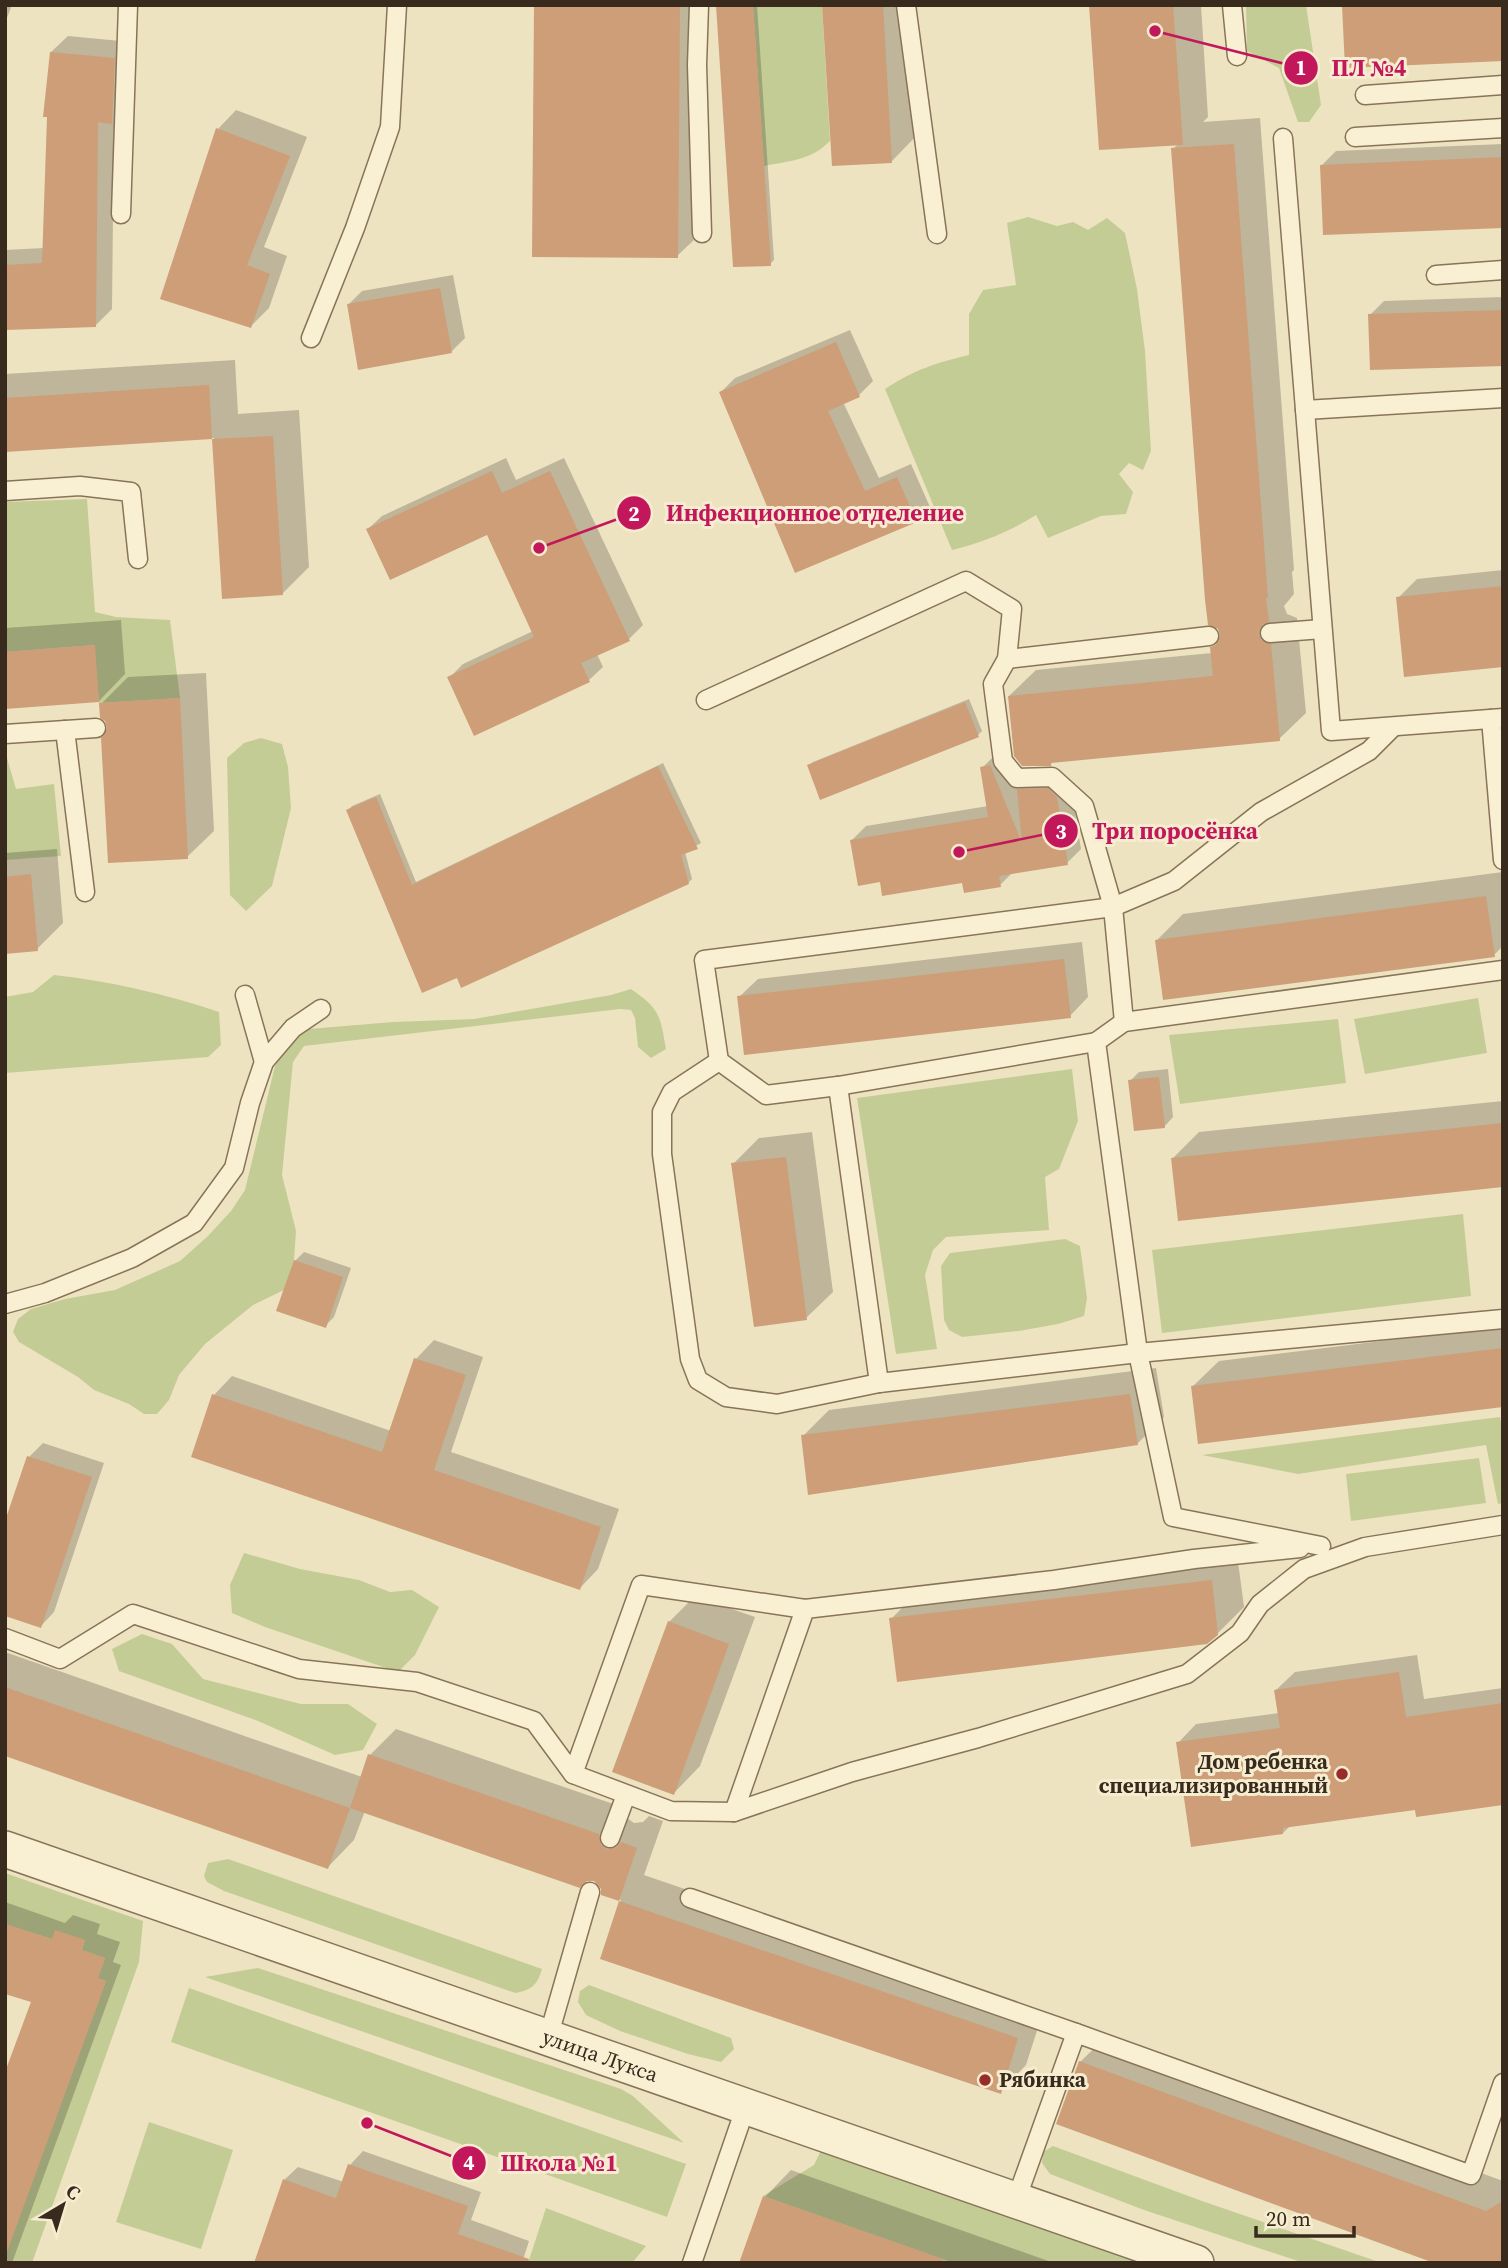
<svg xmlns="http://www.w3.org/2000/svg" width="1508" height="2268" font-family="'Source Serif 4',serif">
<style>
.green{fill:#c4cc95}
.shadow{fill:#0003}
.building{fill:#cd9e77}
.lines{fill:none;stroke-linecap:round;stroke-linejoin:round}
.lane-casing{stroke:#887458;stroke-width:21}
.street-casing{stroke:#887458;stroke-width:38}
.lane{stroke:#f9f0d4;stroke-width:18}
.street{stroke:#f9f0d4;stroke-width:35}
.poi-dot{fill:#982c28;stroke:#f6edd1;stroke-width:2.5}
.labels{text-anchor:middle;stroke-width:6;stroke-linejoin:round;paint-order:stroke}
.poi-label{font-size:21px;font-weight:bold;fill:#382b1d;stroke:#f6edd1;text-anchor:end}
.street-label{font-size:21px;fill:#382b1d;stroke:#f6edd1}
.leader{fill:none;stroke:#c2185b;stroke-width:2.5}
.callout-dot{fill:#c2185b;stroke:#f6edd1;stroke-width:2.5}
.mark-label{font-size:21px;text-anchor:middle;font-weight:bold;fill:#fff}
.callout-label{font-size:23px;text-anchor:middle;font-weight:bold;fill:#c2185b;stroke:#f6edd1;stroke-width:6;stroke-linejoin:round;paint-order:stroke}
</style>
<rect width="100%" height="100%" fill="#eee3c1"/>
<g class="green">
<path d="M753 5H822L830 141C812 160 789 161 764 166Z"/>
<polygon points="1246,5 1306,5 1321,105 1309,122 1298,122 1279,68 1247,51"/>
<path d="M1028 217 1057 226 1073 222 1088 230 1107 218 1125 233 1137 289 1145 351 1151 451 1143 470 1129 463 1119 474 1133 492 1126 514 1101 516 1048 538 1036 515C1009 532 983 542 952 550L885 389C914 370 935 363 969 355V314L983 290 1016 285 1007 223Z"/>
<polygon points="87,499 95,612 116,617 170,620 180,698 99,703 94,645 5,652 5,502"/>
<polygon points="261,738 282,744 288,767 291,808 272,886 246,911 230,895 227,758 244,743"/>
<polygon points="5,751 16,789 54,784 61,856 5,860"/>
<path d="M54 975C108 981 167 994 219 1012L221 1045 208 1057 5 1073V997L33 992Z"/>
<path d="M631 989C660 1009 660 1015 666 1049L651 1058 638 1047 635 1018 631 1010 620 1009 304 1046 293 1062 282 1175 296 1231 294 1260 284 1290 253 1305 205 1344 179 1375 169 1400 157 1414H144L129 1404 94 1390 78 1377 19 1342 13 1332 18 1319 31 1309 65 1299 115 1290 180 1261 208 1236 231 1211 245 1190 275 1066 282 1049 295 1034 309 1029 393 1022 474 1019 611 995Z"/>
<polygon points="1478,998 1487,1053 1365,1074 1354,1019"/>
<polygon points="1338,1019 1346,1083 1180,1104 1169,1035"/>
<polygon points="1072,1069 1078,1121 1059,1169 1045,1177 1049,1230 946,1237 933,1250 925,1275 937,1349 896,1354 857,1098"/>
<polygon points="1463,1214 1471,1296 1162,1333 1152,1250"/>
<polygon points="1065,1239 1080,1246 1087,1298 1084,1316 1058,1324 1019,1331 962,1337 949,1330 944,1320 941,1266 950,1253"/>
<polygon points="1500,1417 1503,1433 1503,1503 1498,1504 1486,1445 1298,1474 1202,1455"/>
<polygon points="1479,1458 1486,1503 1351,1521 1346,1474"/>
<polygon points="244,1553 300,1569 359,1580 390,1592 412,1590 439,1607 415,1655 398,1672 265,1627 232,1613 230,1585"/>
<polygon points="142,1634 172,1644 203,1679 301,1704 348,1704 377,1724 363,1750 335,1755 258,1721 119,1671 112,1649"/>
<path d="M228 1859 542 1969C537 1986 531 1990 515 1993L224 1891 207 1882 204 1876 208 1863Z"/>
<polygon points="5,1873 143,1921 139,1962 32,2263 5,2263 5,2256 106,1981 98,1978 105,1958 82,1950 85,1940 52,1939 5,1924"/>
<polygon points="258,1968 621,2089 633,2096 684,2143 205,1977"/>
<polygon points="589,1985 731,2038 734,2049 721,2062 688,2054 620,2031 586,2015 578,2002 580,1991"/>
<polygon points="189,1988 686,2164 667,2217 171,2042"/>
<polygon points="149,2122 233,2150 201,2249 116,2222"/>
<polygon points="824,2144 1154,2263 954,2263 763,2196 814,2165"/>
<polygon points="1053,2146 1202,2201 1382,2263 1304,2263 1144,2210 1050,2174 1042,2163 1043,2152"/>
<polygon points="546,2208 646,2246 632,2263 528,2263"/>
</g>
<g class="shadow">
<polygon points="5,5 12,5 5,23"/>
<polygon points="536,5 698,5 696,238 677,256"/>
<polygon points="718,5 757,5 774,260 770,264"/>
<polygon points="824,5 910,5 918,134 892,161"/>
<polygon points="1091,5 1201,5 1208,117 1203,122 1260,118 1294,570 1292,572 1294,594 1284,606 1287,614 1297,618 1306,713 1279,739 1054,761 1051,764 1009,696 1036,670 1212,653 1212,648 1220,639 1173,149 1178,144"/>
<polygon points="68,36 131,42 129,105 114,120 112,309 96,325 5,328 5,250 44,248 51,52"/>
<polygon points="236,110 307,137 264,247 287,256 269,308 251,326 162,298 218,129"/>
<polygon points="1503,144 1503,226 1322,165 1336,151"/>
<polygon points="453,275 465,338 451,352 348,305 362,291"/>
<polygon points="1503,297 1503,364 1370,315 1384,301"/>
<polygon points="850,330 873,381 859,395 843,402 879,478 911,464 930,507 916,521 796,571 721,392 735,378"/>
<polygon points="235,360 238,414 299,410 309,567 283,593 224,597 214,438 5,450 5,374"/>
<polygon points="506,458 516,480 564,458 643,625 629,639 597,654 603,667 589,680 449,678 463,664 533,631 488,533 368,529 382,516"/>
<polygon points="1503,570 1503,665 1398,598 1417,579"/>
<polygon points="121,620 125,674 99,701 5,707 5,628"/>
<polygon points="206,673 214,831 187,857 109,728 101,704 128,677"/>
<polygon points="969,699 982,731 978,735 809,766 813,762"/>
<polygon points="1004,752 1019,789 1032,776 1070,783 1081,849 1067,863 1013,872 1000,885 964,881 882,880 852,840 866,826 988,806 982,768 996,754"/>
<polygon points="663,763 701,843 685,852 692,879 688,883 462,986 348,810 352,806 380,794 416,882"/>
<polygon points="57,849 63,923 37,949 5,952 5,853"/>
<polygon points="1503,872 1503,946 1494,955 1156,941 1183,914"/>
<polygon points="1082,942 1088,997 1070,1016 739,997 758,979"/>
<polygon points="1168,1069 1173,1117 1164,1127 1130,1081 1139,1072"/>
<polygon points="1503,1101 1503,1185 1173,1158 1199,1132"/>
<polygon points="812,1132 833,1292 806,1318 733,1164 759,1138"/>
<polygon points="304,1252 351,1268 334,1317 325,1326 295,1261"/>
<polygon points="1503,1326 1503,1405 1192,1387 1219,1361"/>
<polygon points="434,1340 483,1357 451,1452 619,1509 598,1569 580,1588 214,1395 232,1376 391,1431 416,1359"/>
<polygon points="1156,1368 1164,1417 1138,1443 803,1436 829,1410"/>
<polygon points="43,1443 104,1463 54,1612 41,1626 29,1457"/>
<polygon points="1237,1554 1244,1607 1217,1634 891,1619 918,1592"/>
<polygon points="695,1596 755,1617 700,1766 674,1793 669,1622"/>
<polygon points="5,1652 362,1777 370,1755 396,1729 625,1808 627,1818 634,1823 643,1822 649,1816 663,1821 644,1875 1043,2012 1026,2065 1000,2092 602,1958 621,1900 603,1894 603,1888 595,1880 365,1811 354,1840 328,1867 5,1754"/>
<polygon points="1417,1655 1424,1699 1503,1688 1503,1804 1416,1808 1290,1826 1283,1833 1178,1743 1196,1724 1279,1713 1276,1690 1295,1672"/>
<polygon points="5,1902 65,1923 73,1915 100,1924 97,1934 120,1942 113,1962 121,1965 12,2263 5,2263 5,2078 33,2001 5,1992"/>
<polygon points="1107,2036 1503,2181 1503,2261 1080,2062"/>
<polygon points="363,2151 481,2192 471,2220 529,2241 522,2263 284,2180 298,2167 344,2182 350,2165"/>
<polygon points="791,2170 1054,2263 741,2263 765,2197"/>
</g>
<g class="building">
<polygon points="534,5 680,5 678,258 532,257"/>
<polygon points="716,5 753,5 771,266 733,267"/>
<polygon points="822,5 883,5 892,163 832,166"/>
<polygon points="1089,5 1173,5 1183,145 1099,150"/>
<polygon points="1342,5 1503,5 1503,61 1345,68"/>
<polygon points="50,52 115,58 112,124 98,122 96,327 5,330 5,265 42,263 47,117 43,117"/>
<polygon points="216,128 290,156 247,265 270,274 251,328 160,299"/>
<polygon points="1234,144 1268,598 1266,598 1269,622 1263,624 1259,633 1261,640 1271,644 1280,741 1051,763 1051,766 1022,766 1014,756 1008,696 1213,676 1210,647 1216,645 1220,635 1218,629 1208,625 1205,600 1171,148"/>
<polygon points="1503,157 1503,228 1323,235 1320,165"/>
<polygon points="440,288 452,353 358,370 347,304"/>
<polygon points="1503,310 1503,366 1370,370 1368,314"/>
<polygon points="836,342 860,397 828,411 865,491 897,477 917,522 795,573 719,392"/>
<polygon points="209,385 212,439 5,452 5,398"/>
<polygon points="273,436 283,595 222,599 212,439"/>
<polygon points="492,471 502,493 550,471 630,641 581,663 590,682 474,736 447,677 534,637 487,535 390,580 366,529"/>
<polygon points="1503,586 1503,667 1404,677 1396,597"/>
<polygon points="95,645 99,702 5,709 5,652"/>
<polygon points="180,698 188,859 108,863 101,738 107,728 105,721 100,718 99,703"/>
<polygon points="965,702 979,737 820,800 807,765"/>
<polygon points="990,765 1022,843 1017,789 1048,788 1057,797 1068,865 999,876 1001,887 964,893 962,883 882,896 880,882 858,886 850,840 988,817 980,767"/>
<polygon points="658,766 698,849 681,855 689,884 461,988 457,978 422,993 346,810 376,797 412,885"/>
<polygon points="31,874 38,951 5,954 5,877"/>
<polygon points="1486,896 1495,957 1163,1000 1155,940"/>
<polygon points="1064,959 1071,1018 744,1055 737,996"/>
<polygon points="1159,1077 1165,1128 1134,1131 1128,1080"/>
<polygon points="1503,1123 1503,1187 1178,1221 1171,1158"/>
<polygon points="786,1157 807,1320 754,1327 731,1163"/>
<polygon points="294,1260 343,1277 326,1328 276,1311"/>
<polygon points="1503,1348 1503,1407 1198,1444 1191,1386"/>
<polygon points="414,1358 466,1375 434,1470 601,1527 580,1590 191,1457 212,1394 382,1452"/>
<polygon points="1130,1394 1138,1445 808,1495 801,1435"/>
<polygon points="27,1456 92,1477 41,1628 5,1616 5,1521"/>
<polygon points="1212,1580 1218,1635 1207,1644 897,1682 889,1618"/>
<polygon points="668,1621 729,1644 674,1795 612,1772"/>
<polygon points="1399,1672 1406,1717 1503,1703 1503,1805 1416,1817 1415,1810 1283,1828 1283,1834 1191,1847 1176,1742 1280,1728 1274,1690"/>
<polygon points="5,1687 350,1808 328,1869 5,1756"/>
<polygon points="368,1754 599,1834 601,1845 607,1849 617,1847 621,1842 637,1848 619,1901 601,1895 601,1889 594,1881 587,1881 580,1888 350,1808"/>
<polygon points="619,1901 1018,2038 1001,2094 600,1959"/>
<polygon points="5,1924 52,1939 55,1930 85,1940 82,1950 105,1958 98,1978 106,1981 8,2249 5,2248 5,2072 31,2002 5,1994"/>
<polygon points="1079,2061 1486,2211 1503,2201 1503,2263 1434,2263 1056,2124"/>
<polygon points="348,2164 468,2206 458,2234 529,2259 528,2263 254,2263 283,2179 336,2198"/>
<polygon points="763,2196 943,2259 942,2263 739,2263"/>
</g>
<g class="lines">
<g class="lane-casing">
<g id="lane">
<polyline points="699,5 697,65 702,233"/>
<polyline points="906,5 937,234"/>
<polyline points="1232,5 1237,56"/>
<polyline points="1365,95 1503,85"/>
<polyline points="1355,137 1503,128"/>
<polyline points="1283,138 1331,731 1503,718"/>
<polyline points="121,214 128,5"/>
<polyline points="1436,275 1503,270"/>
<polyline points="311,338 355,228 390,127 397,5"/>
<polyline points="1305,410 1503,398"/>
<polyline points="5,491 80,486 131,492 138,559"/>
<polyline points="1270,633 1322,629"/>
<polyline points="1007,659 1209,636"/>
<polyline points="706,700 966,581 1012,609 1007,659 993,684 1003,761 1017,778 1052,777 1084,806 1113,907 1124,1022"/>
<polyline points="1491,719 1503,860"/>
<polyline points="1393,727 1369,751 1261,812 1174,881 1113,907 704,960 719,1061 766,1095 838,1086 1096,1042 1124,1022 1503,970"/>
<polyline points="65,730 85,892"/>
<polyline points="5,734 96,728"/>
<polyline points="245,995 264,1062"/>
<polyline points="1096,1042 1138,1353 1503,1319"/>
<polyline points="719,1061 672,1092 662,1112 662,1154 690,1359 698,1380 726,1397 777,1404 879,1383"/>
<polyline points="838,1086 879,1383 1138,1353 1173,1517 1321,1546"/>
<polyline points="5,1304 45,1293 132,1258 194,1223 234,1168 250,1103 264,1062 293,1028 321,1009"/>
<polyline points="805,1609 641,1585 573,1774 671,1811 734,1812 852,1772 978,1738 1187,1674 1240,1633 1260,1604 1304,1569 1365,1547 1503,1525"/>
<polyline points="5,1638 60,1659 133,1614 299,1669 417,1682 534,1721 573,1774"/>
<polyline points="734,1812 805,1609 1054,1580 1194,1559 1300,1548"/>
<polyline points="610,1838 626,1795"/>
<polyline points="690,1898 1076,2033"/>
<polyline points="548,2038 590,1892"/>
<polyline points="1016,2200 1076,2033 1471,2175 1503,2083"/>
<polyline points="692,2263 746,2106"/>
</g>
</g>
<g class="street-casing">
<g id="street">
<path id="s1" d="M5 1849 1196 2263"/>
</g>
</g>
<use href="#lane" class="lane"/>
<use href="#street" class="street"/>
</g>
<g class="poi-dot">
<circle cx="1342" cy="1774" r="7"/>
<circle cx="985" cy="2080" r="7"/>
</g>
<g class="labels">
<g class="poi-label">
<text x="1328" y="1769">Дом ребенка<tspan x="1328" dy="24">специализированный</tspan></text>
<text x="999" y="2087" text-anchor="start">Рябинка</text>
</g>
<g class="street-label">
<text dy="7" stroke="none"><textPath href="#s1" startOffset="630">улица Лукса</textPath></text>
</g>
</g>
<path class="leader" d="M1155 31L1301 68M539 548L634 513M959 852L1061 831M367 2123L469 2163"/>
<g class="callout-dot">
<circle cx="1155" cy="31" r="7"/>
<circle cx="539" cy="548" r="7"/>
<circle cx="959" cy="852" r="7"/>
<circle cx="367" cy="2123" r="7"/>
<circle cx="1301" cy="68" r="18"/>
<circle cx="634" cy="513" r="18"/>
<circle cx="1061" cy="831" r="18"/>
<circle cx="469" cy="2163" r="18"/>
</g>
<g class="mark-label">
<text x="1301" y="75">1</text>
<text x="634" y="521">2</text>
<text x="1061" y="839">3</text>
<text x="469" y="2170">4</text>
</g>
<g class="callout-label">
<text x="1369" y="76">ПЛ №4</text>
<text x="815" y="521">Инфекционное отделение</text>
<text x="1175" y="839">Три поросёнка</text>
<text x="559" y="2171">Школа №1</text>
</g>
<rect width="1508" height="2268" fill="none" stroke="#382b1d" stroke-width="14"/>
<g transform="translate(63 2205) rotate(38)" stroke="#f6edd1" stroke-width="5" paint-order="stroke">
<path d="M0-5L12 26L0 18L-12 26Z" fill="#382b1d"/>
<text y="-10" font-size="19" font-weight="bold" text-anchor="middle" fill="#382b1d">С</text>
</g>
<path d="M1256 2226v10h98v-10" fill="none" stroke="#382b1d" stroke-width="3.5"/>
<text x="1266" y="2226" font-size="21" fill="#382b1d" stroke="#f6edd1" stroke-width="5" paint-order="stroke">20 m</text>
</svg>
